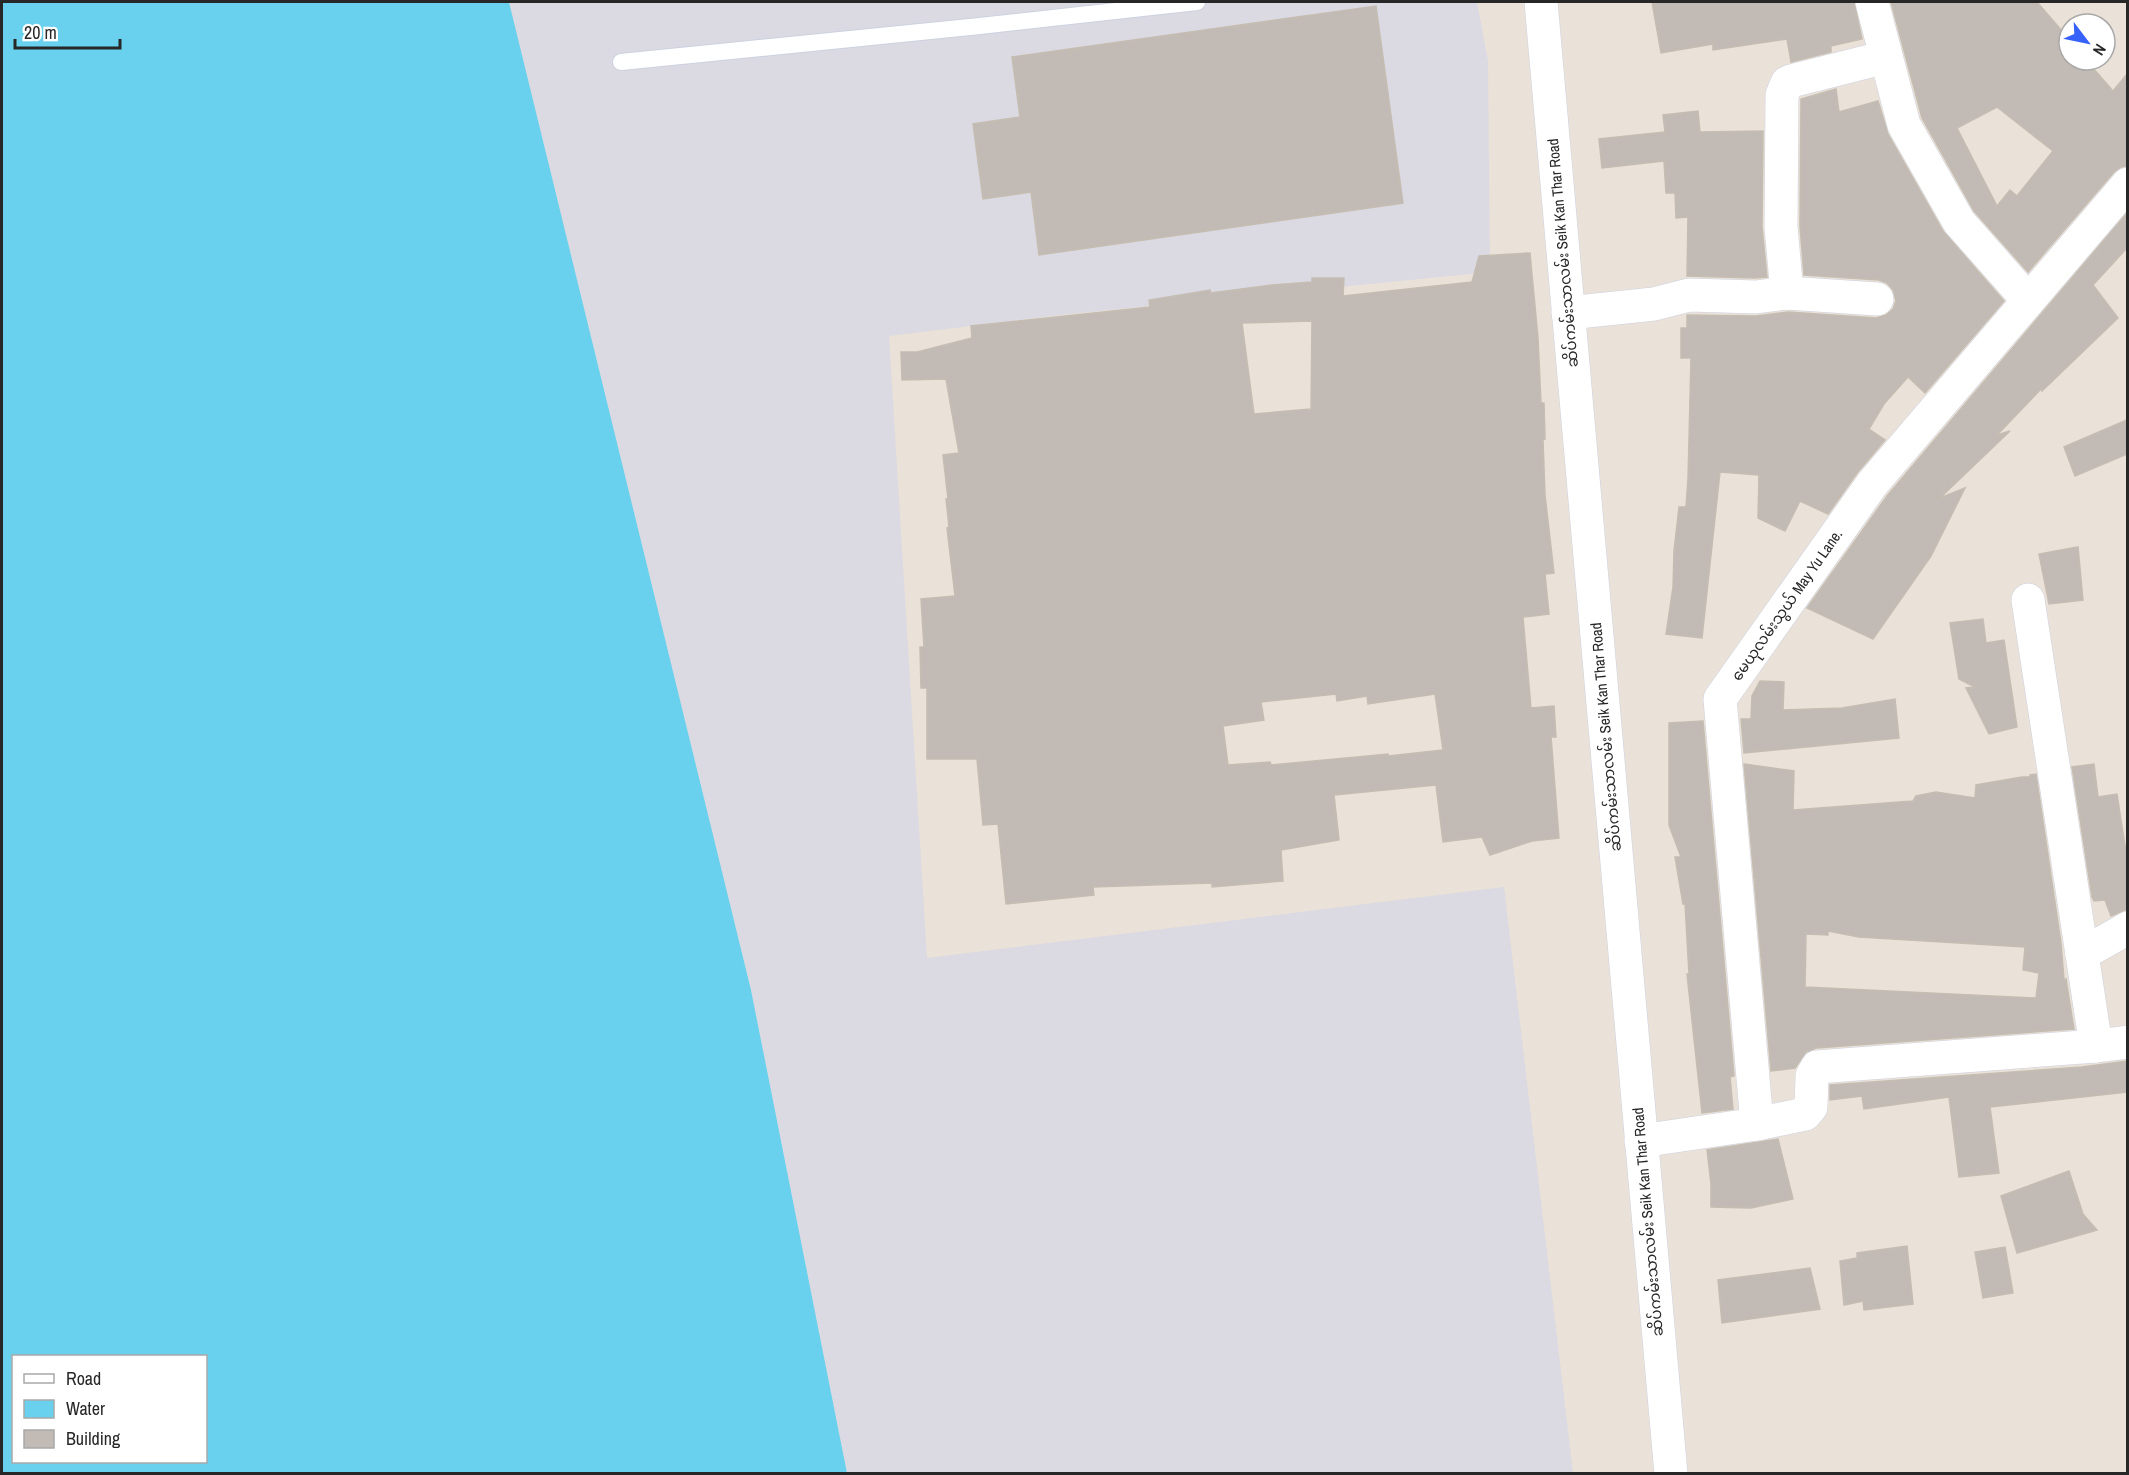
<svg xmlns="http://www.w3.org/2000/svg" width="2129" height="1475" font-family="'Archivo Narrow','Noto Sans Myanmar',sans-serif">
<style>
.industrial{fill:#dbd9e2}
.water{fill:#69d0ed;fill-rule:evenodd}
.building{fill:#c2bbb5;stroke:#c5bdb2;stroke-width:1.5;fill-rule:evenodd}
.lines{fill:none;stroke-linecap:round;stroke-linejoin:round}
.service-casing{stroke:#cdd2e0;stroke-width:18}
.minor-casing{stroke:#cdd2e0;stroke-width:34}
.tertiary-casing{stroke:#cdd2e0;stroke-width:34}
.service{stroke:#fff;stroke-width:16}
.minor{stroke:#fff;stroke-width:33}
.tertiary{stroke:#fff;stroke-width:33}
.labels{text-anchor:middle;stroke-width:4.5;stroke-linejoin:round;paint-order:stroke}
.street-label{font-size:15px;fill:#272727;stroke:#fff}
</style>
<rect width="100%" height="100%" fill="#eae1d8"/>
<polygon class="industrial" points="509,2 1477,2 1488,61 1490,272 1060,315 889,336 927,958 1504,887 1573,1473 847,1473 751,990"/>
<path class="water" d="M2 2H509L751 990 847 1473H2ZM14 1356H206V1462H14Z"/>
<g class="building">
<polygon points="1652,2 1854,2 1862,39 1831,46 1831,52 1791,62 1787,39 1713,50 1713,44 1661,53"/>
<path d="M1891 2H2037L2069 39V60H2086L2113 91 2127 74V166L2121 167 2114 172 2028 272 1974 211 1922 118ZM1997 107 2053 151 2017 196 2010 190 1997 206 1957 128Z"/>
<polygon points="1376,6 1403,203 1039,255 1031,192 983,199 973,124 1020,117 1012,57"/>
<polygon points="1836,89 1839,112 1878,101 1888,134 1943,231 2004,301 1925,393 1908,377 1884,404 1869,429 1885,440 1857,473 1828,514 1800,501 1785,531 1758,518 1759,475 1720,472 1702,638 1666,634 1673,587 1674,551 1679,507 1686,507 1688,479 1691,358 1681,358 1681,328 1687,328 1687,315 1756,316 1788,312 1876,318 1886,315 1893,309 1896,301 1893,290 1887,283 1879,280 1804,275 1800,226 1801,99"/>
<polygon points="1698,111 1700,132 1763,131 1762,227 1767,277 1755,278 1687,276 1688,217 1676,218 1675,193 1666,193 1664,161 1602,168 1599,139 1665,132 1663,115"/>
<polygon points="2127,213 2127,248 2093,285 2118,318 2042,391 2041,389 1997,435 2010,431 1940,498 1965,488 1931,556 1873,639 1807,608 1887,496"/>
<path d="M1530 253 1538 338 1541 403H1544L1545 439 1543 440 1545 495 1554 573 1545 574 1549 614 1523 617 1531 708 1554 706 1556 737H1551L1559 838 1532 841 1490 855 1482 837 1443 842 1436 785 1334 795 1339 840 1281 850 1283 881 1212 887V883L1093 887 1094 895 1006 904 998 824 983 825 977 759H927V688H921L920 647H924L921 599 955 596 947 528 949 527 946 499H948L943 455 959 453 946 379 902 380 901 352H917L972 338 971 326 1150 307 1149 300 1210 290 1211 293 1272 285 1312 282V278H1344L1343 296 1472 282 1479 256ZM1312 321 1311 409 1254 414 1242 323ZM1336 694 1337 701 1367 696 1368 704 1435 694 1443 750 1388 756V754L1271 765 1270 762 1228 765 1223 726 1264 720 1261 702Z"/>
<polygon points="2127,420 2127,454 2075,476 2064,447"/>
<polygon points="2078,547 2083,600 2049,604 2039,554"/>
<polygon points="1983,619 1986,643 2004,640 2017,727 1989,734 1966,688 1975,687 1959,679 1950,623"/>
<polygon points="1760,681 1784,682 1783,710 1842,708 1895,699 1899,738 1744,753 1741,719 1751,719 1752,696"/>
<polygon points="1703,721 1734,1076 1730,1077 1733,1109 1702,1113 1687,974 1689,974 1685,904 1683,904 1675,857 1681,857 1669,825 1669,723"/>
<path d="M1744 764 1794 771 1793 810 1913 801 1916 796 1936 792 1975 798 1976 785 2022 777H2030V775L2036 774 2061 943 2064 980 2066 979 2074 1029 1816 1048 1806 1052 1795 1068 1771 1071ZM1828 931 1859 937 2025 947 2023 970 2039 973 2036 998 1805 987 1806 934 1828 935Z"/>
<polygon points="2094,764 2098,797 2117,794 2125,846 2127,844 2127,909 2111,916 2105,900 2094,901 2092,897 2072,767"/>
<polygon points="2127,1061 2127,1092 1990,1107 1999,1173 1959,1177 1949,1097 1864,1109 1862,1096 1830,1100 1830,1085 2082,1067"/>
<polygon points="1778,1139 1793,1199 1751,1208 1711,1207 1711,1184 1707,1150"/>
<polygon points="2069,1171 2083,1214 2097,1230 2017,1253 2001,1196"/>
<polygon points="1907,1246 1913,1304 1864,1310 1863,1301 1844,1305 1840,1261 1857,1258 1857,1253"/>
<polygon points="2005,1247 2013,1293 1983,1298 1975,1252"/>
<polygon points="1810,1268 1820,1309 1722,1323 1718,1280"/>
</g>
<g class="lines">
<g class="service-casing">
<polyline id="service" points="621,62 980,26 1197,2"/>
</g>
<g class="minor-casing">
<g id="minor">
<polyline points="1872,2 1904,125 1959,222 2028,300"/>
<polyline points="1787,293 1781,227 1782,95 1787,83 1791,81 1886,57"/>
<polyline points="1568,313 1654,304 1689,295 1756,297 1787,293 1877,299"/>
<polyline points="2028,600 2096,1046"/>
<polyline points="2082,954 2128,928"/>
<polyline points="1757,1124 1720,699 1872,484 2128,184"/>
<polyline points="1641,1141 1757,1124 1805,1114 1811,1107 1812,1076 1817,1067 2096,1046 2128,1042"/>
</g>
</g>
<g class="tertiary-casing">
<polyline id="tertiary" points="1541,2 1671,1474"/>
</g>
<use href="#service" class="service"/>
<use href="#minor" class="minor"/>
<use href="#tertiary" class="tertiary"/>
</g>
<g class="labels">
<g class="street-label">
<text transform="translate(1563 253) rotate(-95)" y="5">ဆိပ်ကမ်းသာလမ်း Seik Kan Thar Road</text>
<text transform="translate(1787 605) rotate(-55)" y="5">မေယုလမ်းသွယ် May Yu Lane.</text>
<text transform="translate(1606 737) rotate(-95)" y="5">ဆိပ်ကမ်းသာလမ်း Seik Kan Thar Road</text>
<text transform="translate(1648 1222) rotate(-95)" y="5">ဆိပ်ကမ်းသာလမ်း Seik Kan Thar Road</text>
</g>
</g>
<rect width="2129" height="1475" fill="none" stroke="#272727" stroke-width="6"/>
<rect x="12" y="1355" width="195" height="108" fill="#ffffff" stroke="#a9a9a9" stroke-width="1.5"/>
<rect x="24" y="1374" width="30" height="9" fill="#ffffff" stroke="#a9a9a9" stroke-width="1.5"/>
<text x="66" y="1385" font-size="18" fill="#272727">Road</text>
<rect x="24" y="1400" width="30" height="18" fill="#69d0ed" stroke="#a9a9a9" stroke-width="1.5"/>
<text x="66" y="1415" font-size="18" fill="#272727">Water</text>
<rect x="24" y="1430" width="30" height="18" fill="#c2bbb5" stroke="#a9a9a9" stroke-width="1.5"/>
<text x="66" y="1445" font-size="18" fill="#272727">Building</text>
<g transform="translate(2087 42) rotate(122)"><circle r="28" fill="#ffffff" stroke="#a9a9a9" stroke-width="1.5"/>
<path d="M0-4.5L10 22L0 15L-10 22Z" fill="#3662f9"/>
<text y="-9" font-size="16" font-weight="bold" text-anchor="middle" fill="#272727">N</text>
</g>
<path d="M15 39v9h105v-9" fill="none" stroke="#272727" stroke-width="3"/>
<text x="24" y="39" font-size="18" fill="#272727" stroke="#ffffff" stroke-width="4.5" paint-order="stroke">20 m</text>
</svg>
